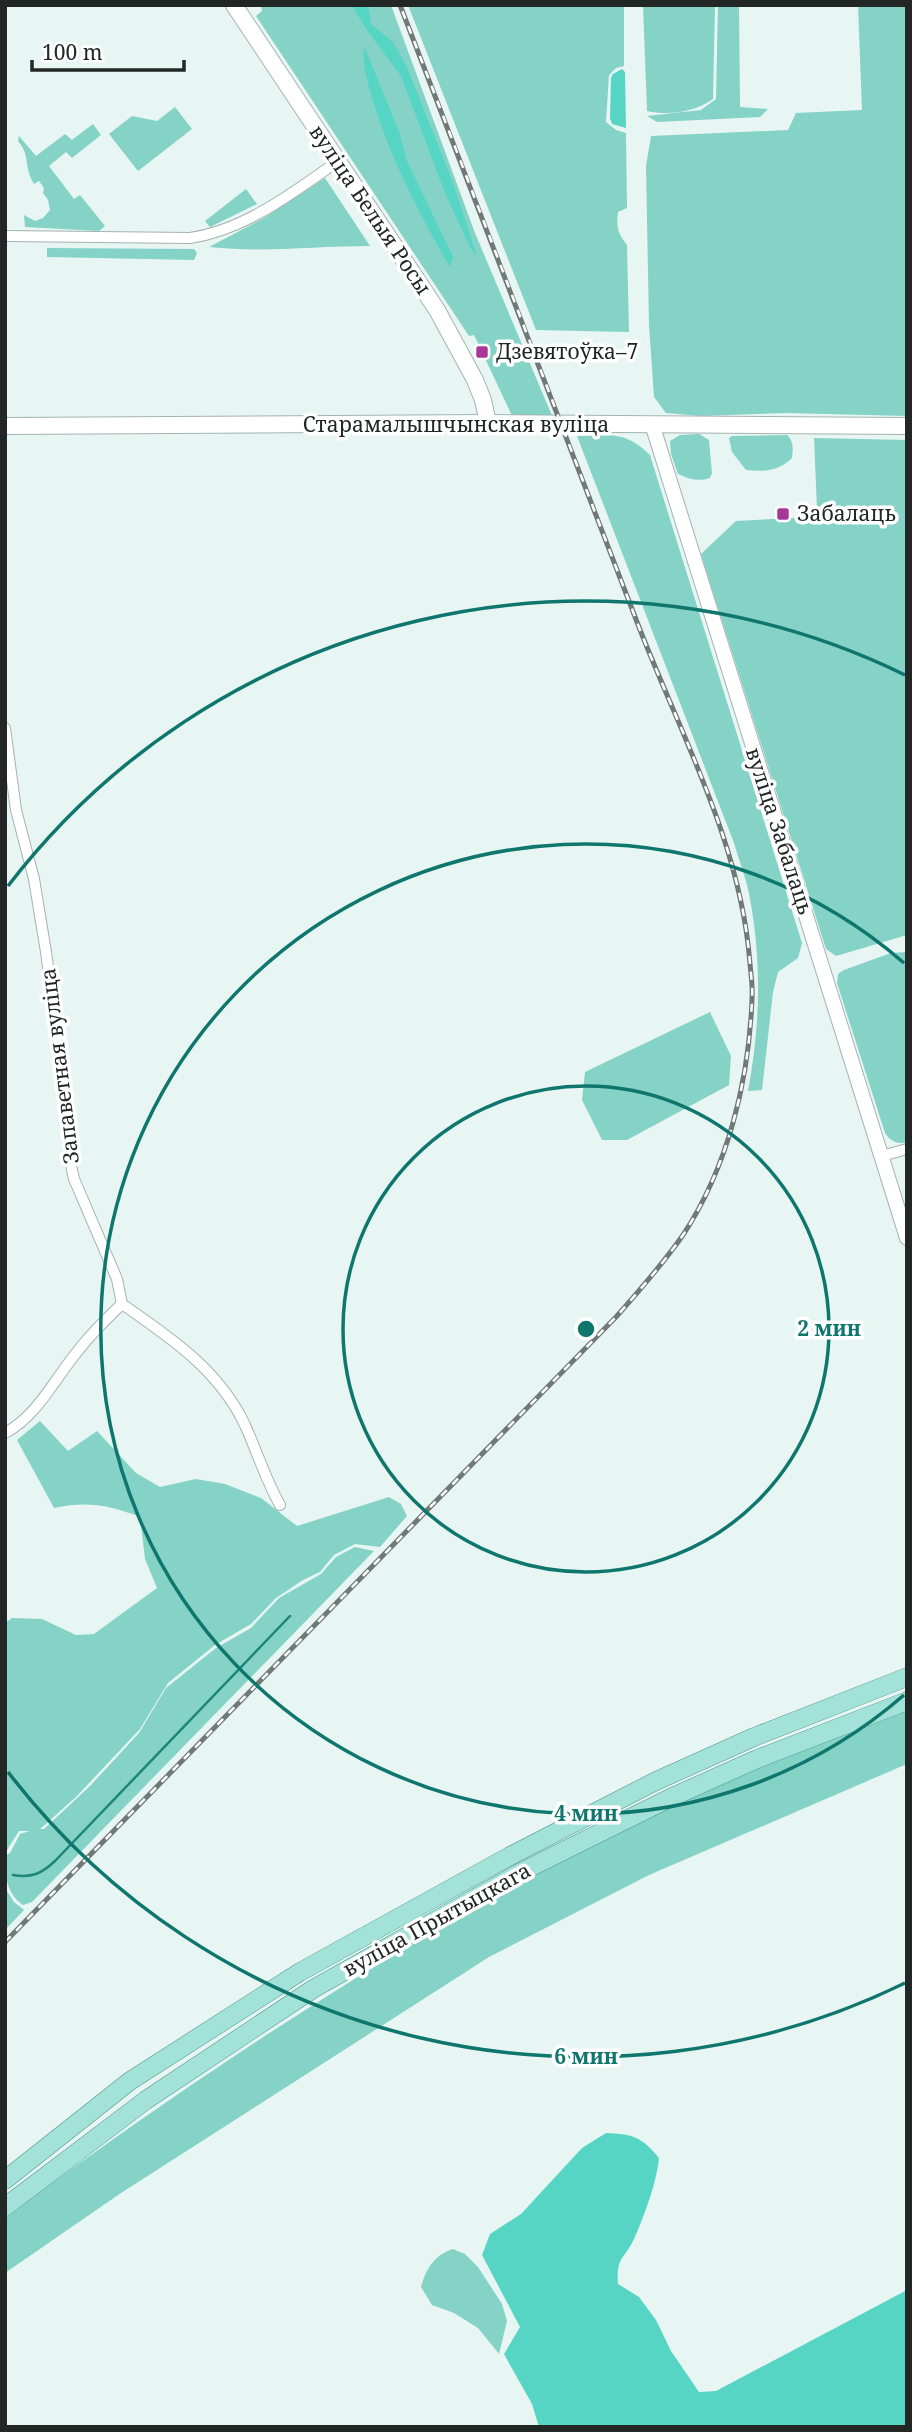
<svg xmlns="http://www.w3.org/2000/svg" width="912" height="2432" font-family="'Noto Serif',serif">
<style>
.green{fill:#85d2c6}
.forest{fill:#56d5c5}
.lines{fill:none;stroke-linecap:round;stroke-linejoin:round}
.stream{stroke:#1e8579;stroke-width:2.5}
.minor-casing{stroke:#a4b3b0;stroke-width:12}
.tertiary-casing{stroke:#a4b3b0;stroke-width:16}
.secondary-casing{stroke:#a4b3b0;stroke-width:18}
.primary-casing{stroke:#4e9489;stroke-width:19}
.minor{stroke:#fff;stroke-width:10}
.tertiary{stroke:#fff;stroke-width:14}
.secondary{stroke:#fff;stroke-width:16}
.primary{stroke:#a3e2d9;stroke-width:18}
.rail-casing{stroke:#707977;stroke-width:5}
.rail{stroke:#fff;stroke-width:2.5;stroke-dasharray:8;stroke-linecap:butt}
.ring{fill:none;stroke:#0f766e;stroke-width:3.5}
.poi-dot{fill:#a63998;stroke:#fff;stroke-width:2.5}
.labels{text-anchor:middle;stroke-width:7;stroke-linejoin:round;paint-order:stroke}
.street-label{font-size:21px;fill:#222726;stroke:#fff}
.poi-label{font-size:21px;fill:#222726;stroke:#fff;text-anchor:start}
.centre{fill:#0f766e;stroke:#fff;stroke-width:3.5}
.ring-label{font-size:21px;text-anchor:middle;font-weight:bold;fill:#0f766e;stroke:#fff;stroke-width:7;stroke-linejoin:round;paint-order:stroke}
</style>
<rect width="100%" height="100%" fill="#e7f6f3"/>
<g class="green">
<polygon points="261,5 391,5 475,233 553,418 513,418 474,335 469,336 256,16 262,11"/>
<path d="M408 5H624V66L616 68 609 75 606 122 616 130 626 133 627 208 618 212C616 226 618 234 627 245L629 332 536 330Z"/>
<path d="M643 5H715L713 99C695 112 669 116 647 111Z"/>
<polygon points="718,5 739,5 740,107 768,109 760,117 657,122 647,116 701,110 716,99"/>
<polygon points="858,5 907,5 907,416 786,413 701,416 666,413 654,397 649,325 646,166 651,136 788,130 796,113 862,110"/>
<polygon points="175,107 192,129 138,171 109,134 132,116 157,121"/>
<path d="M93 124 101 135 72 158 66 152 49 166 74 199 80 195 105 226 99 231 25 227 24 215 35 221 43 218 50 210 48 200 43 193 44 188 39 181 34 184C23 166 31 156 18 141L19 136 36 156 65 134 72 140Z"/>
<path d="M325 178 370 246C316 246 262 253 209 247L264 218Z"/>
<polygon points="246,189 257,204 210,227 205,221"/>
<polygon points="47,248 194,249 197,253 194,260 47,257"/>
<path d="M699 434 709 440 712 473 710 478C698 482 689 479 678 474L671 454 670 441 680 435Z"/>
<path d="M787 435C794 441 793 449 792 458 779 471 764 472 746 470L732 452 729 438 732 436Z"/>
<path d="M577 436C611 436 624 430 650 455L802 943 798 958 778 972 773 992 762 1090 748 1091C760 1027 762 964 750 899 747 880 739 861 734 843Z"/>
<polygon points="814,438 907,440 907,935 836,956 826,949 701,554 736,521 810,517 817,509"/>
<path d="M907 952V1142C898 1145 890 1141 885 1133L837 983 838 974 844 970 891 953Z"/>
<polygon points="710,1012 731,1056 729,1085 627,1140 602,1140 582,1100 585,1072"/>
<path d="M40 1421 68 1451 97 1431 136 1473 160 1487 196 1479 225 1484 261 1498 297 1526 389 1497 401 1504 407 1516 380 1547 355 1544 334 1555 320 1572 303 1580 276 1598 251 1624 215 1645 168 1683 140 1729 76 1797 40 1829H44L91 1785 139 1733 166 1688 216 1648 251 1628 279 1598 321 1574 336 1557 355 1547 374 1551 32 1902 23 1905C6 1893 5 1875 5 1856L10 1853 20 1834 30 1831H19L5 1853V1623L12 1618 42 1619 76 1635 94 1634 157 1588 145 1559 140 1517C109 1505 87 1501 54 1508L17 1440Z"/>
<path d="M907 1708V1764L649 1875 489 1957 121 2193 5 2273V2217C186 2085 372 1958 572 1856 681 1800 793 1752 907 1708Z"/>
<polygon points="5,1888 14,1902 24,1910 5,1930"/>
<path d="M453 2249 465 2254 478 2267 502 2304 507 2321 499 2354 478 2328 454 2313 432 2305 421 2287C426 2269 434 2255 453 2249Z"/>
</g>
<g class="forest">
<polygon points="352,5 368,5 371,24 392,41 406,65 453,183 477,256 471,249 445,193 401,76 366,29"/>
<path d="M364 46 400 134 406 159 453 257 450 267C420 215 392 162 374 104 368 84 362 67 364 46Z"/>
<polygon points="622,69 625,72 626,128 612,124 610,118 611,78 613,74"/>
<path d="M606 2133C633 2134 642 2137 659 2158 657 2181 644 2217 634 2239 624 2260 616 2257 618 2284L639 2297 656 2320 671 2351 699 2392 716 2391 907 2290V2427H539L532 2404 504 2354 520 2327 482 2255 490 2234 521 2214 582 2148Z"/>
</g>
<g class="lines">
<path class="stream" d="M13 1875C32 1878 41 1874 55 1861L290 1616"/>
<g class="minor-casing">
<g id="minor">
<path d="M5 236 190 238C245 230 294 192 338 161"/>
<path d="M5 728 16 810 34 879 46 952 67 1106 69 1156 74 1179 117 1279 122 1304C171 1338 219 1370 245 1425 257 1452 266 1480 280 1505"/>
<polyline points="882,1156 907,1149"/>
<path d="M5 1433C37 1416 54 1380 77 1352 90 1335 106 1319 122 1304"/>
</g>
</g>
<g class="tertiary-casing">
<polyline id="tertiary" points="652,424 907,1238"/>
</g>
<g class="secondary-casing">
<g id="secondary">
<polyline points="234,5 437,310 475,380 483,400 488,423"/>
<polyline points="5,426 488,423 907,426"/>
</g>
</g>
<g class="primary-casing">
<g id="primary">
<polyline points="5,2180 130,2081 300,1972 510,1856 654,1782 754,1737 907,1677"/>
<polyline points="5,2207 146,2100 313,1989 519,1873 670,1798 757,1759 907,1701"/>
</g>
</g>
<use href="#minor" class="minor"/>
<use href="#tertiary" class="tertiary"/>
<use href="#secondary" class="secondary"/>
<use href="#primary" class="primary"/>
<g class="rail-casing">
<path id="rail" d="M5 1942 616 1317C639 1291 663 1264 683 1235 728 1167 749 1080 752 999 753 987 751 975 750 964 741 842 680 734 637 622 558 416 480 210 400 5"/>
</g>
<use href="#rail" class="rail"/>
</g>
<g class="ring">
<circle cx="586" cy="1329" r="243"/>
<path d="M904 1695A485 485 0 1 1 904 963"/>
<path d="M905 1983A728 728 0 0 1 8 1772M8 886A728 728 0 0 1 905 675"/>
</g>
<g class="poi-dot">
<rect x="475" y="345" width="14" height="14" rx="3.5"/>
<rect x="776" y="507" width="14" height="14" rx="3.5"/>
</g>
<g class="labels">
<g class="street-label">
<text transform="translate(370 210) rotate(56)" y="7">вуліца Белыя Росы</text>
<text x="456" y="432">Старамалышчынская вуліца</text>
<text transform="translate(779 831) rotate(72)" y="7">вуліца Забалаць</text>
<text transform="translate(60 1066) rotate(-97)" y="7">Запаветная вуліца</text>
<text transform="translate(437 1920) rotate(-29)" y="7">вуліца Прытыцкага</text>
</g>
<g class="poi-label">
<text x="496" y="359">Дзевятоўка–7</text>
<text x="797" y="521">Забалаць</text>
</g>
</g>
<circle cx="586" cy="1329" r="10" class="centre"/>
<g class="ring-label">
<text x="829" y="1336">2 мин</text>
<text x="586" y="1821">4 мин</text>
<text x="586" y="2064">6 мин</text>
</g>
<rect width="912" height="2432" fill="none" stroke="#222726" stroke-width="14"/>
<path d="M32 60v10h152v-10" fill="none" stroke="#222726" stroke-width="3.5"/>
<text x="42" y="60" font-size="21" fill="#222726" stroke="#ffffff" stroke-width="5" paint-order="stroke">100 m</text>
</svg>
